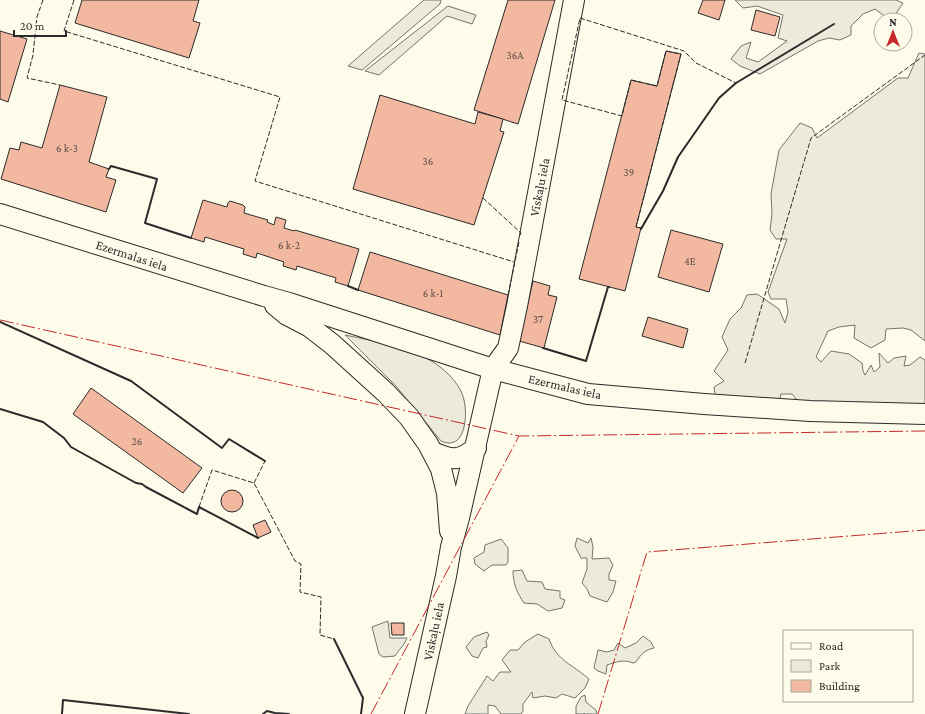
<svg xmlns="http://www.w3.org/2000/svg" width="925" height="714" font-family="'Crimson Pro',serif">
<style>
.green{fill:#ecebdb;stroke:#74746e}
.building{fill:#f2b8a0;stroke:#2b2b2b}
.lines{fill:none;stroke-linecap:round;stroke-linejoin:round}
.minor-casing{stroke:#2b2b2b;stroke-width:22}
.minor{stroke:#fdfbea;stroke-width:20}
.fence{stroke:#2b2b2b;stroke-width:1;stroke-dasharray:5 2;stroke-linecap:butt}
.wall{stroke:#2b2b2b;stroke-width:2}
.power{stroke:#c62828;stroke-width:1;stroke-dasharray:14 3 2 3;stroke-linecap:butt}
.labels{text-anchor:middle;stroke-width:3;stroke-linejoin:round;paint-order:stroke}
.number-label{font-size:11px;fill:#5d4e48}
.street-label{font-size:13px;fill:#2b2b2b;stroke:#fdfbea}
</style>
<rect width="100%" height="100%" fill="#fdfbea"/>
<g class="green">
<polygon points="424,0 441,0 440,4 362,70 348,66"/>
<polygon points="735,0 896,0 903,3 895,15 887,18 875,9 863,14 851,26 851,35 840,40 829,38 818,41 760,74 740,66 731,59 741,46 751,42 746,58 758,62 787,41 778,38 783,15 757,6 743,8"/>
<polygon points="448,6 476,15 472,24 447,16 379,75 365,71"/>
<polygon points="919,53 925,54 925,341 911,330 903,328 886,329 885,340 871,348 854,338 855,325 839,327 828,331 816,357 821,362 831,351 849,354 862,363 863,371 865,375 871,365 874,372 880,367 879,353 888,363 894,358 906,356 904,366 910,365 920,357 925,360 925,411 815,405 808,400 801,405 792,394 781,394 780,399 716,400 714,387 724,381 714,371 728,350 722,337 730,319 741,308 747,295 757,294 779,309 785,323 788,312 786,299 771,299 768,292 787,239 776,239 770,230 772,214 771,194 779,150 800,123 812,128 817,138 898,78 908,78"/>
<path d="M345 335C377 342 421 348 446 372 454 379 462 390 464 400 468 416 465 452 441 441L395 385Z"/>
<polygon points="577,538 588,543 591,538 593,547 592,559 609,558 613,565 609,574 609,580 616,581 613,592 607,602 590,596 587,589 582,583 587,569 587,558 581,558 575,546"/>
<polygon points="501,539 508,548 508,562 506,565 492,565 484,571 475,564 474,558 484,552 485,545"/>
<path d="M522 570 527 581 542 582 545 589 560 591V598L565 600 562 608 548 611 537 604 524 603C517 593 513 583 513 571Z"/>
<path d="M388 621 390 638H407C404 646 399 649 395 656L383 657 379 654 372 627Z"/>
<polygon points="487,632 489,635 486,641 487,647 483,648 478,658 472,656 466,647 474,637"/>
<path d="M538 634 549 639C557 661 572 664 589 679L585 688 575 698 562 694 556 698 545 696 533 698 532 692 523 704V711L521 714H501L495 706 488 705V714H465L468 706 487 676 493 681 500 672H511L502 660 510 650H518L525 642Z"/>
<path d="M643 636 651 642 654 648C645 650 641 654 636 662L633 663C624 659 616 662 607 665L606 674 598 671 594 668 598 650 607 652 614 650 618 643 625 648 636 643Z"/>
<polygon points="585,695 586,702 596,710 597,714 585,714 584,713 584,714 576,714 576,706 581,697"/>
</g>
<g class="building">
<polygon points="82,0 199,0 193,21 200,23 189,58 75,23"/>
<polygon points="508,0 555,0 518,124 474,110"/>
<polygon points="703,0 725,0 719,20 698,13"/>
<polygon points="756,10 780,17 775,36 751,30"/>
<polygon points="0,31 27,39 8,102 0,99"/>
<polygon points="666,51 681,54 636,227 641,228 625,291 579,279 631,80 657,86"/>
<polygon points="60,85 107,97 89,162 109,169 106,177 116,180 106,212 1,179 10,148 19,150 21,142 42,148"/>
<polygon points="380,95 475,124 478,112 503,119 500,131 504,132 474,225 353,189"/>
<polygon points="203,200 227,207 228,203 230,201 243,205 245,207 244,213 268,220 267,222 274,225 276,217 286,220 284,228 294,231 295,230 359,249 348,286 335,282 336,278 297,266 296,270 283,266 284,262 257,253 256,258 243,254 244,249 205,237 204,242 191,238"/>
<polygon points="671,230 723,244 709,292 658,277"/>
<polygon points="370,252 508,295 500,335 358,290"/>
<polygon points="533,281 550,286 548,295 557,297 544,348 519,341"/>
<polygon points="648,317 688,329 683,348 642,336"/>
<polygon points="91,388 202,468 183,493 73,414"/>
<circle cx="232" cy="501" r="11"/>
<polygon points="265,520 271,532 258,538 253,525"/>
<polygon points="391,623 404,623 404,635 392,635"/>
</g>
<g class="lines">
<g class="minor-casing">
<g id="minor">
<polyline points="0,214 264,296 289,303 493,369 588,394 704,404 810,411 925,414"/>
<polyline points="275,305 287,315 310,327 332,344 385,392 409,417 428,444 441,469 447,493 450,531"/>
<path d="M433 452C453 461 459 461 476 448"/>
<polyline points="415,714 446,576 451,547 459,518 493,369 508,348 517,306 574,0"/>
</g>
</g>
<use href="#minor" class="minor"/>
<g class="fence">
<polyline points="43,0 37,17 33,55 27,78 60,85"/>
<polyline points="74,0 64,31 280,97 255,181 514,262"/>
<polygon points="580,18 684,51 696,63 736,83 719,98 678,157 663,191 641,228 636,227 681,54 666,51 657,86 631,80 622,116 562,100"/>
<polyline points="483,198 521,233 520,236"/>
<polyline points="508,295 519,242"/>
<polyline points="745,363 811,138 925,55"/>
<polyline points="254,483 265,461"/>
<polyline points="199,507 212,470 254,483 295,561 301,564 300,592 321,597 320,635 334,639"/>
</g>
<g class="wall">
<polyline points="109,169 111,166 157,179 145,223 191,238"/>
<polyline points="641,229 663,191 678,157 719,98 736,83 834,24"/>
<polyline points="348,286 358,290"/>
<polyline points="0,322 131,381 222,448 229,439 265,461"/>
<polyline points="543,348 586,361 608,287 609,287"/>
<polyline points="0,409 43,422 64,438 71,447 136,483 142,484 146,487 197,514 199,507 258,538"/>
<polyline points="334,639 363,698 361,714"/>
<polyline points="62,714 63,700 189,714"/>
<polyline points="263,714 267,711 275,713 289,714"/>
</g>
<g class="power">
<polyline points="0,320 519,436 925,431"/>
<polyline points="371,714 519,436"/>
<polyline points="598,714 647,552 925,530"/>
</g>
</g>
<g class="labels">
<g class="number-label">
<text x="515" y="59">36A</text>
<text x="67" y="152">6 k-3</text>
<text x="428" y="165">36</text>
<text x="629" y="176">39</text>
<text x="289" y="249">6 k-2</text>
<text x="690" y="265">4E</text>
<text x="433" y="297">6 k-1</text>
<text x="538" y="323">37</text>
<text x="137" y="445">26</text>
</g>
<g class="street-label">
<text transform="translate(539 187) rotate(-79)" y="5">Viskaļu iela</text>
<text transform="translate(132 255) rotate(18)" y="5">Ezermalas iela</text>
<text transform="translate(565 386) rotate(13)" y="5">Ezermalas iela</text>
<text transform="translate(433 631) rotate(-78)" y="5">Viskaļu iela</text>
</g>
</g>
<rect x="783" y="630" width="130" height="72" fill="#fdfbea" stroke="#a9a89e"/>
<rect x="791" y="643" width="20" height="6" fill="#fdfbea" stroke="#a9a89e"/>
<text x="819" y="650" font-size="12" fill="#2b2b2b">Road</text>
<rect x="791" y="660" width="20" height="12" fill="#ecebdb" stroke="#a9a89e"/>
<text x="819" y="670" font-size="12" fill="#2b2b2b">Park</text>
<rect x="791" y="680" width="20" height="12" fill="#f2b8a0" stroke="#a9a89e"/>
<text x="819" y="690" font-size="12" fill="#2b2b2b">Building</text>
<g transform="translate(893 32)"><circle r="19" fill="#fdfbea" stroke="#a9a89e"/>
<path d="M0-3L7 15L0 10L-7 15Z" fill="#c62828"/>
<text y="-6" font-size="11" font-weight="bold" text-anchor="middle" fill="#2b2b2b">N</text>
</g>
<path d="M14 30v6h52v-6" fill="none" stroke="#2b2b2b" stroke-width="2"/>
<text x="20" y="30" font-size="12" fill="#2b2b2b" stroke="#fdfbea" stroke-width="3" paint-order="stroke">20 m</text>
</svg>
